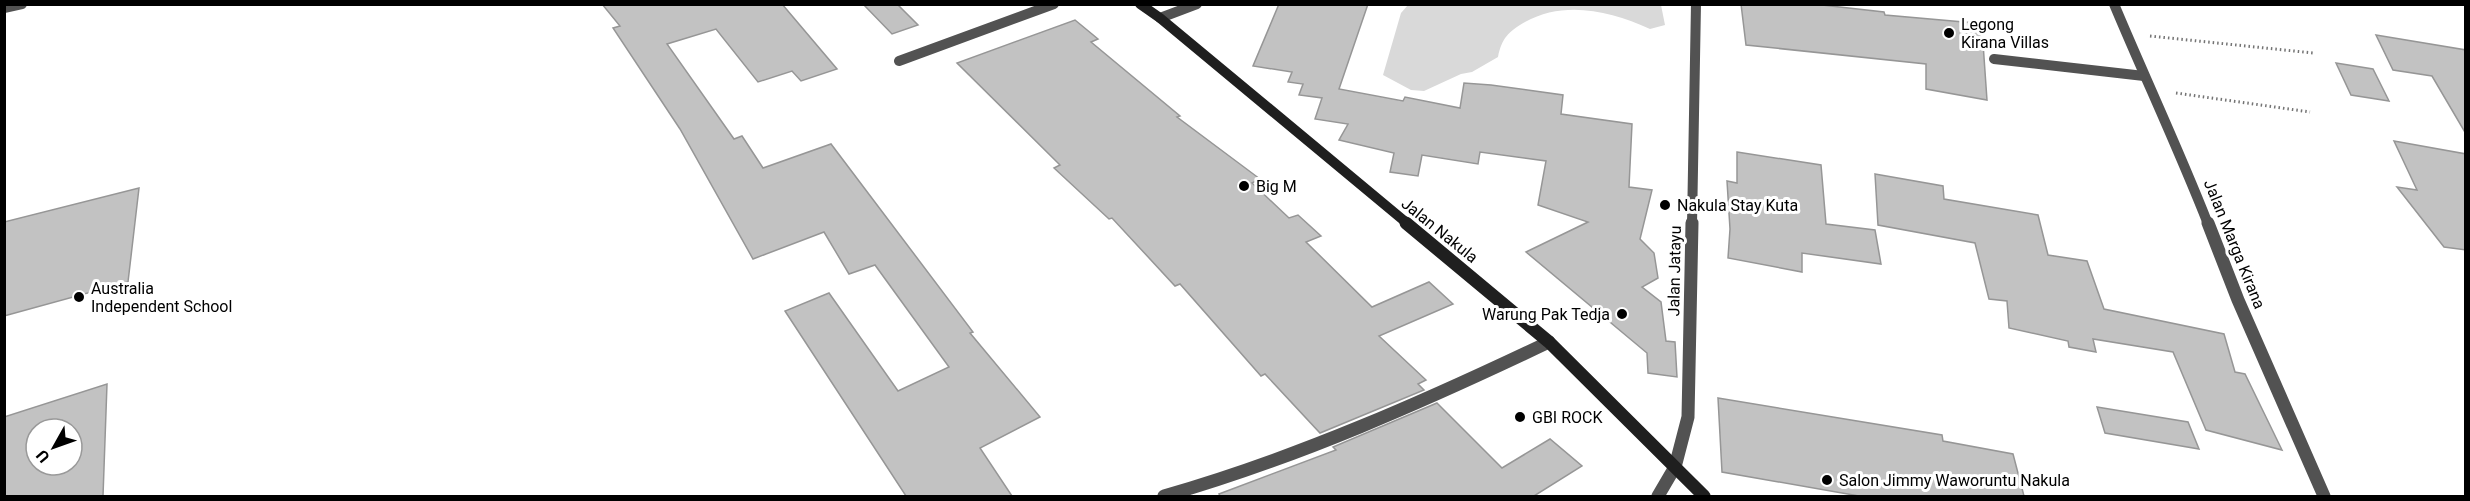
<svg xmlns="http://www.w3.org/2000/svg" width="2470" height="501" font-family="Roboto,sans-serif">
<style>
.green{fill:#d9d9d9}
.building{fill:#c2c2c2;stroke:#969696;stroke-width:1.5;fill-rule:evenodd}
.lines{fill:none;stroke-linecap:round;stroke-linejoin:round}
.path{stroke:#747474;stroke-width:3;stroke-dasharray:1.5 3;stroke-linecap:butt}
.lane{stroke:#525252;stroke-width:10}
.street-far1{stroke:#525252;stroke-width:10}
.street{stroke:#525252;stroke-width:13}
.secondary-far1{stroke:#1f1f1f;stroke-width:10}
.secondary{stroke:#1f1f1f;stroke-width:13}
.poi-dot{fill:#000;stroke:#fff;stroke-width:2}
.labels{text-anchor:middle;stroke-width:6;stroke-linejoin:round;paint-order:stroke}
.poi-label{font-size:16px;fill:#000;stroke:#fff;text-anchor:start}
.street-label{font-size:16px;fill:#000;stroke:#fff}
</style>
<rect width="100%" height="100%" fill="#fff"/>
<path class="green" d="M1661 5 1665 25 1650 29C1610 11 1565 0 1525 22 1508 32 1502 38 1498 57L1472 72 1461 74 1424 91 1411 90 1383 75 1401 13 1408 5Z"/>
<g class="building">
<polygon points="602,4 782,4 837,69 801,81 792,71 758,82 716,29 667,44 734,139 742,136 763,168 831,144 973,332 970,333 1040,417 980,448 1012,496 906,496 785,311 829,293 898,391 949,367 875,265 849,274 824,232 753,259 680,129 613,28 620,26"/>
<polygon points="863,4 897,4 918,25 892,34"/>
<polygon points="1279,4 1368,4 1339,89 1403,101 1405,97 1460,108 1464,83 1491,85 1563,95 1561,114 1632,124 1629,187 1652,190 1640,239 1654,253 1658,278 1642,287 1661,302 1666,341 1675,342 1677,377 1648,373 1647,353 1526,252 1588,222 1538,205 1546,161 1480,152 1478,164 1422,155 1418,176 1390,172 1394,153 1339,140 1348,124 1315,119 1322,98 1299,95 1303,84 1288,82 1292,72 1253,66"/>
<polygon points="1741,4 1813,4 1884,12 1885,15 1975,23 1983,43 1987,100 1926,89 1926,64 1746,45"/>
<polygon points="1075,20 1098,39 1091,42 1180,116 1177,117 1260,179 1252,183 1289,218 1298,215 1321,236 1306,242 1372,307 1429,282 1453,304 1379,336 1426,380 1418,384 1424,390 1320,433 1265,374 1261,376 1180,284 1175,286 1112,218 1109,219 1054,168 1060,165 957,63"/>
<polygon points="2376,35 2466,50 2466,134 2432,76 2393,70"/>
<polygon points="2336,63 2373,69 2389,101 2351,95"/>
<polygon points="2394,141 2466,154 2466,250 2444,247 2397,187 2417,190"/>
<polygon points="1737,152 1821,165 1826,224 1875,230 1881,264 1802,253 1802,272 1728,258 1730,229 1727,181 1737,183"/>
<polygon points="1875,174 1943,186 1944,199 2038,215 2048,255 2087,261 2104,309 2224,334 2235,372 2245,374 2282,450 2206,430 2173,352 2093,339 2096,352 2069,347 2068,341 2009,328 2007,301 1989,299 1975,243 1878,225"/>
<polygon points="139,188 128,282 4,316 4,222"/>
<path d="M107 384 103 496H4V417ZM36 429H72V465H36Z"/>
<polygon points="1718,398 1942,435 1943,441 2013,454 2024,496 1859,496 1722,472"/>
<polygon points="1437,403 1502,468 1550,439 1582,466 1534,496 1220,496 1219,494 1336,450 1333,447"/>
<polygon points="2097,407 2188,422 2199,449 2105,433"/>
</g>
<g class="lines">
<g class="path">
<polyline points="2150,36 2313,53"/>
<polyline points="2176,93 2310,112"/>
</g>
<g class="lane">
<polyline points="4,8 22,4"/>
<polyline points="1994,59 2144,76"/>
<polyline points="899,61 1054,4"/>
</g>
<g class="street-far1">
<path d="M2114 4C2145 78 2179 150 2208 224"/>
<polyline points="1160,18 1197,4"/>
<polyline points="1692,224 1696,4"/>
</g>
<g class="street">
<polyline points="2208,223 2238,300 2324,496"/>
<path d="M1164 496C1297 458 1425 401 1549 342"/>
<polyline points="1658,496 1675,467 1688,417 1692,223"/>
</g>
<polyline class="secondary-far1" points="1140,4 1160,18 1408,224"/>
<polyline class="secondary" points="1406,223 1549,342 1704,496"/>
</g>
<g class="poi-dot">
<circle cx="1949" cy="33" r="6"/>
<circle cx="1244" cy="186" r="6"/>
<circle cx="1665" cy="205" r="6"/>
<circle cx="79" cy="297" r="6"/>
<circle cx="1622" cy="314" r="6"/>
<circle cx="1520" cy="417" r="6"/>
<circle cx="1827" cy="480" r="6"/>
</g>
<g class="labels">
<g class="poi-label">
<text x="1961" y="30">Legong<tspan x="1961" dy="18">Kirana Villas</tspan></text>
<text x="1256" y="192">Big M</text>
<text x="1677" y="211">Nakula Stay Kuta</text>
<text x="91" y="294">Australia<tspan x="91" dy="18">Independent School</tspan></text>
<text x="1610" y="320" text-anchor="end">Warung Pak Tedja</text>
<text x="1532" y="423">GBI ROCK</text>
<text x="1839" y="486">Salon Jimmy Waworuntu Nakula</text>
</g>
<g class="street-label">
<text transform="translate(1440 230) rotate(39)" y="6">Jalan Nakula</text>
<text transform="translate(2235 244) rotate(68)" y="6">Jalan Marga Kirana</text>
<text transform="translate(1674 271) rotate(-89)" y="6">Jalan Jatayu</text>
</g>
</g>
<rect width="2470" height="501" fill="none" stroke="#000000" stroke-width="12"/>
<g transform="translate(54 447) rotate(230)"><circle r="28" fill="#ffffff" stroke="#999999" stroke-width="1.5"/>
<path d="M0-4.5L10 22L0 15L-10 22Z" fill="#000000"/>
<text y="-9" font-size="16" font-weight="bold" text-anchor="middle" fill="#000000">U</text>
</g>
</svg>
